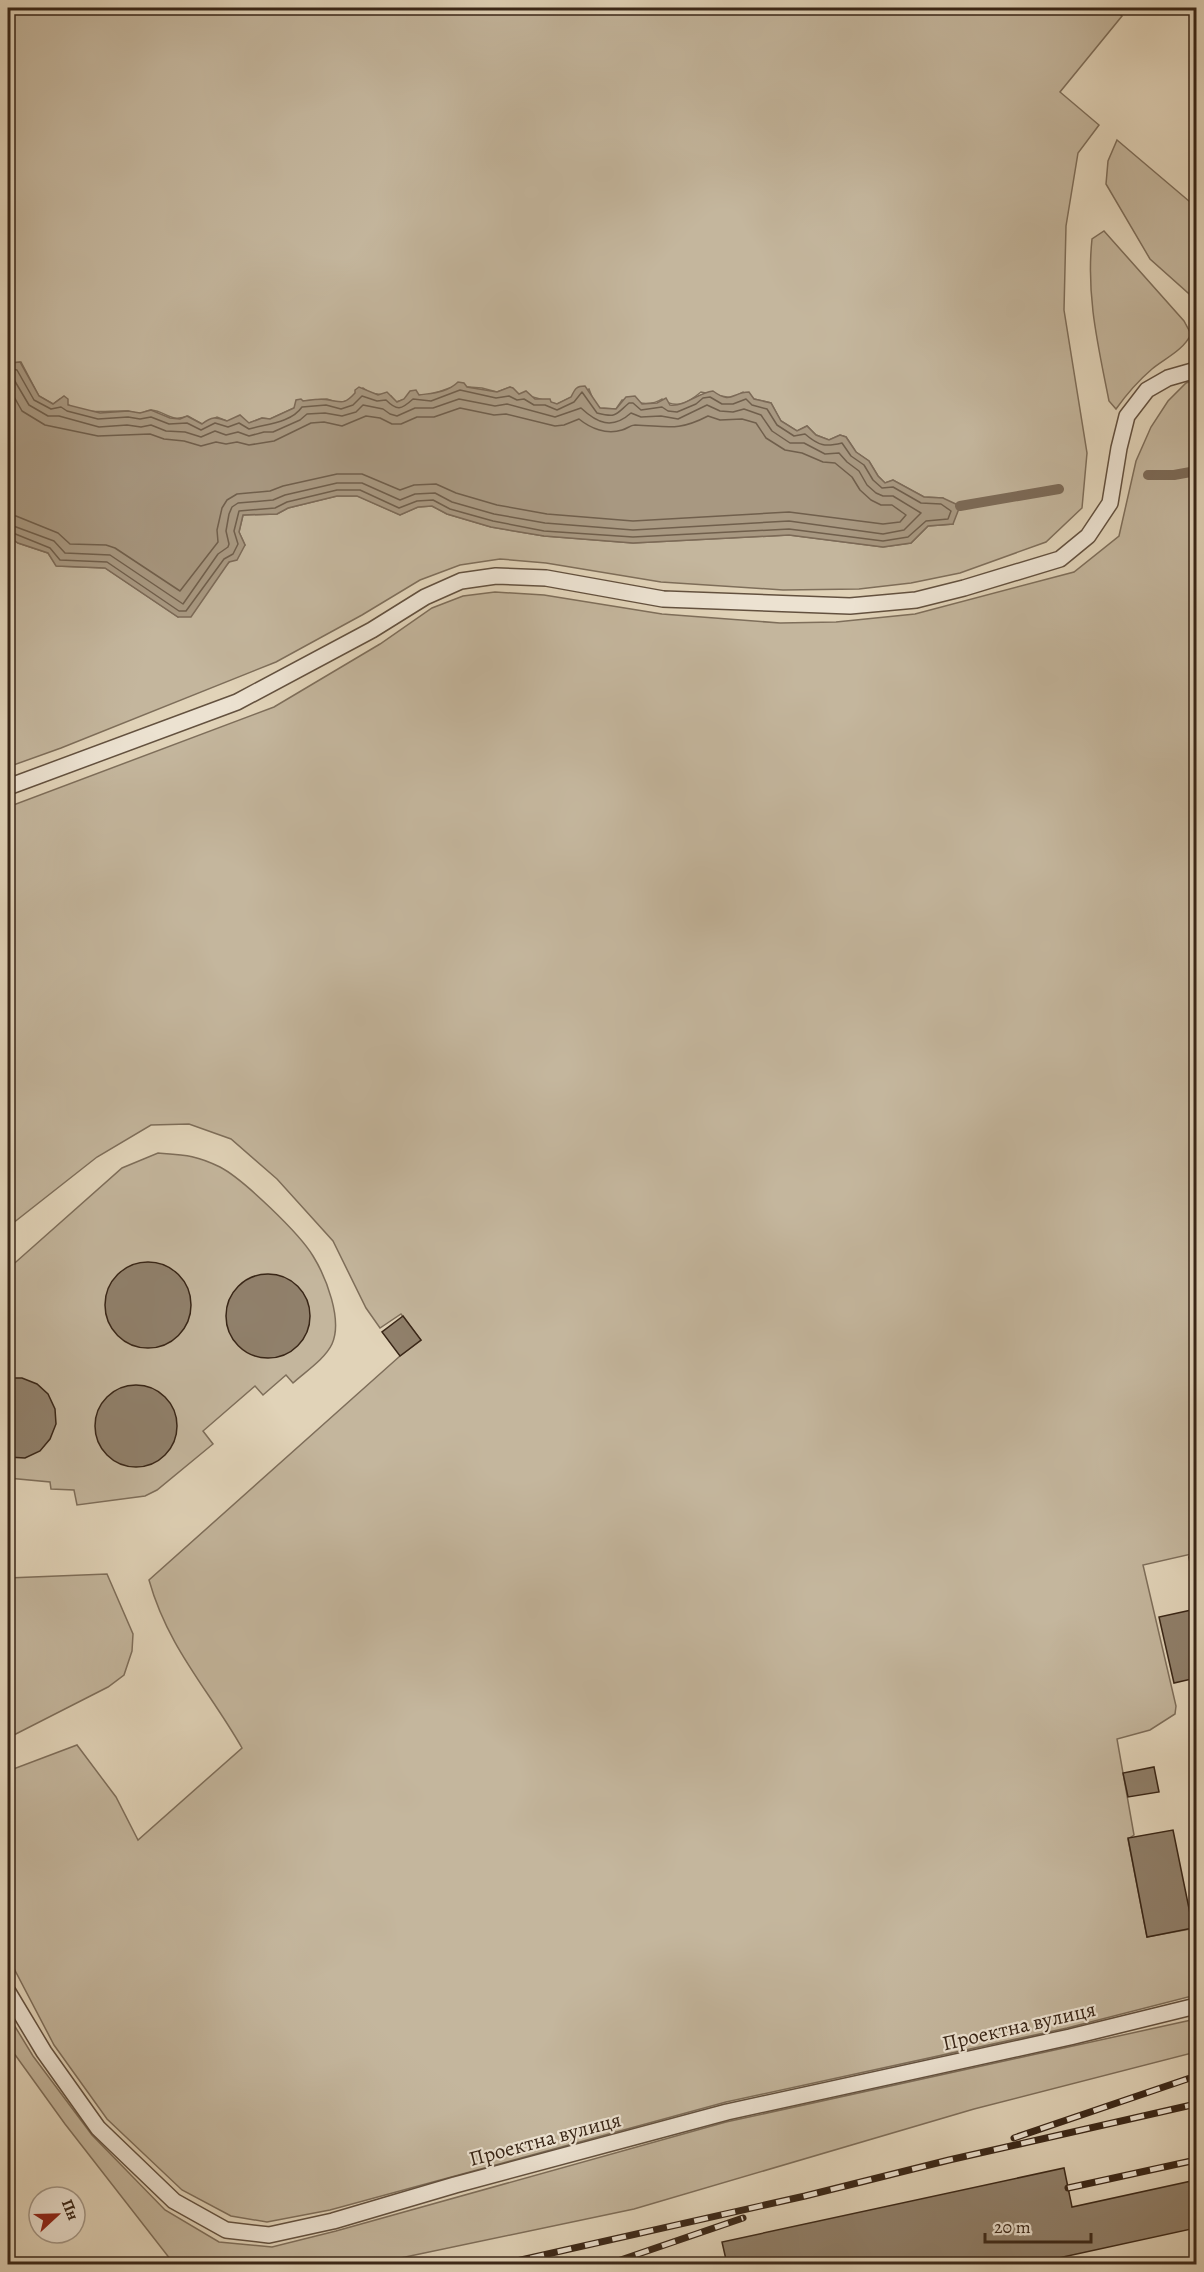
<svg xmlns="http://www.w3.org/2000/svg" width="1204" height="2272" font-family="Alegreya,serif">
<style>
.green{fill:#c4b69d;stroke:#7e6e5a;stroke-width:1.5}
.water{fill:#a89881;stroke:#7c6a57;stroke-width:1.5}
.lines{fill:none;stroke-linecap:round;stroke-linejoin:round}
.shore{stroke:#705f4c;stroke-width:1.5}
.stream{stroke:#7c6a57;stroke-width:10}
.building{fill:#90806b;stroke:#392617;stroke-width:1.5}
.lane-casing{stroke:#63513f;stroke-width:18}
.lane{stroke:#ece2d1;stroke-width:15}
.rail-casing{stroke:#392617;stroke-width:7}
.rail{stroke:#ece2d1;stroke-width:4.5;stroke-dasharray:14;stroke-linecap:butt}
.labels{text-anchor:middle;stroke-width:4.5;stroke-linejoin:round;paint-order:stroke}
.street-label{font-size:21px;fill:#392617;stroke:#ece2d1}
</style>
<rect width="100%" height="100%" fill="#e1d3b8"/>
<filter id="stains"><feTurbulence type="fractalNoise" baseFrequency=".00333" numOctaves="4"/><feColorMatrix values="0 0 0 0 .2 0 0 0 0 .09 0 0 0 0 .02 0 0 0 .5 -.17"/></filter>
<radialGradient id="worn" r=".72"><stop offset=".6" stop-color="#630" stop-opacity="0"/><stop offset="1" stop-color="#630" stop-opacity=".3"/></radialGradient>
<g class="green">
<path d="M8 8H1112L1122 16 1060 92 1099 125 1078 153 1066 226 1064 310 1087 453 1082 508 1046 542 960 573 911 583 859 589 783 590 661 582 546 563 500 559 460 565 420 580 362 615 276 662 61 748 8 767V536L18 543 48 553 57 566 105 568 178 617 245 545 239 532 243 515 277 514 288 508 337 496H358L400 515 418 507 432 506 447 514 491 527 544 536 633 543 789 535 883 547 911 543 928 526 953 524 943 498 924 497 893 480 885 483 878 476 869 461 856 452 846 437 840 435 829 440 816 435 807 426 797 431 781 421 771 403 754 399 743 392 732 398 701 392C689 402 676 410 662 399 650 407 635 402 622 400L616 409 600 408 594 402 589 389 557 404C544 401 533 395 519 395L510 387 497 392 482 388 455 386 430 395H419L396 402 391 396 370 393 363 388 349 400 339 403 327 399 303 401 294 408 270 419 262 418 249 423 227 421 217 417 202 424 188 416C170 423 166 411 151 410 148 410 145 412 142 413 137 414 133 412 128 411 104 410 81 417 60 399L53 404 39 396 21 362 11 363 8 359Z"/>
<polygon points="1117,140 1196,207 1196,300 1150,259 1106,184 1108,161"/>
<path d="M1104 231 1184 321 1191 334C1184 350 1164 359 1152 369 1138 381 1126 395 1116 409L1109 401C1098 345 1086 296 1092 239Z"/>
<path d="M1196 379V1553L1143 1565 1176 1706 1175 1714 1150 1730 1117 1739 1134 1835 1128 1839 1147 1937 1196 1928V1995L1067 2028 726 2102 330 2210 267 2222 231 2216 182 2190 107 2119 54 2045 8 1957V1771L77 1745 116 1797 138 1840 242 1748C209 1690 168 1648 149 1580L400 1356 421 1340 401 1314 380 1328 366 1308 333 1241 277 1179 231 1139 189 1124 151 1125 97 1157 8 1227V807L274 707 380 644 432 608 463 596 495 592 544 595 662 614 780 623 836 622 915 614 1074 572 1119 536 1136 461 1151 427 1168 401 1186 383Z"/>
<path d="M158 1153C185 1155 196 1155 220 1167 243 1179 300 1234 313 1256 326 1277 343 1320 332 1344 325 1359 305 1372 293 1383L286 1375 263 1395 255 1386 203 1431 213 1444 157 1490 145 1496 77 1505 74 1490 51 1489 50 1482 8 1478V1269L122 1168Z"/>
<polygon points="107,1574 133,1634 132,1651 124,1675 108,1687 8,1738 8,1578"/>
<polygon points="8,2015 33,2056 92,2135 165,2210 219,2242 272,2247 336,2231 726,2122 1196,2019 1196,2052 974,2109 634,2209 372,2264 174,2264 65,2124 8,2045"/>
</g>
<path class="water" d="M8 359 11 363 20 362 39 396 53 404 64 396 68 399V405L100 413 128 411 140 413 151 410 170 418 180 419 187 416 202 424C212 416 216 417 227 421L240 415 249 423 262 418 270 419 294 408 296 400 301 399 303 401C311 400 321 398 329 400 342 402 344 405 355 393V390L359 387 378 395 387 392 397 402 404 399 410 391 416 390 419 395C432 393 447 393 458 382L464 383 467 387 497 392 510 387 513 388 519 394 526 391 535 399H550L551 402 557 404 571 397C575 389 576 386 585 386L600 408 616 409 626 397 635 396 642 404 657 403 666 398 670 405C685 407 697 393 713 391 732 405 732 392 749 392L754 399 771 403 781 421 797 431 807 426 816 435 829 440 840 435 846 437 856 452 869 461 878 476 885 483 893 480 924 497 943 498 960 506 953 524 928 526 911 543 883 547 789 535 633 543 544 536 491 527 447 514 432 506 418 507 400 515 357 496H337L288 508 277 514 243 515 239 532 245 545 237 560 229 562 191 617H178L105 568 56 566 48 553 18 543 8 536Z"/>
<g class="lines">
<g class="shore">
<path d="M8 368 17 370 34 400 51 409 61 407 67 411 98 419 128 417 140 419 151 417 169 424 187 423 201 430 215 423 228 427 239 423 249 429C266 424 291 423 302 407L326 405 341 409 353 405 362 396 377 401 386 400C397 411 401 410 413 399L431 401 460 390 496 398 509 396 517 400 524 399 534 405H545L557 410 574 402 582 392 597 413C617 418 615 415 629 403H633L641 410 662 407 668 411 677 412 696 404 703 398 710 397 722 404H733L746 399 752 405 767 409 777 425 794 436 805 434C819 446 825 447 842 443L851 456 864 465 873 480 882 488 893 487 921 503 941 504 951 511 948 519 926 521 908 537 883 541 789 529 633 537 544 531 493 521 450 509 433 500 417 501 399 508 360 490H337L287 502 275 508 239 511 234 531 238 544 233 554 224 559 186 611H179L107 562 60 560 50 548 8 531"/>
<path d="M8 376 13 378 29 405 48 416H59L99 427 127 425 141 427 151 425 166 431 185 432 201 437 215 431 226 435 238 432 249 436 264 432H273L300 420 307 414 325 413 342 416 356 412 363 405 383 409 390 414 397 416 415 408H433L459 399 495 406 507 404 555 417 581 408C597 423 612 430 631 413L641 417 661 416 678 419 707 405 720 411 733 412 744 409 761 415 772 431 790 443H804L825 454 839 453 847 462 859 471 867 485 876 493 883 496H893L921 513 904 530 883 534 789 521 633 530 545 523 494 514 452 502 435 493 415 494 400 500 362 483H337L285 495 273 500 238 503 232 507 229 514 226 531 229 544 228 547 218 554 183 604 110 555 65 553 54 541 8 524"/>
<path d="M8 386 22 411 45 425 98 436 150 434 164 439 184 441 201 446 216 442 226 444 237 442 249 445 274 441 311 423 324 422 342 426 366 416 380 418 392 424H401L417 417H434L460 408 494 415 506 414 555 426 564 425 579 419C590 428 606 435 622 430 627 429 630 425 635 425 667 426 677 432 708 416L720 420 742 419 756 423 766 438 785 450 802 453 823 462 835 463 852 477 860 490 871 500 881 505H892L906 515 900 522 883 524 789 512 633 521 547 514 497 505 456 493 436 484 414 485 400 490 362 474H337L283 486 270 491 237 494 227 500 222 508 217 530 218 542 180 591 115 548 106 545 70 544 58 533 16 516 8 515"/>
</g>
<g class="stream">
<polyline points="1148,475 1174,475 1196,471"/>
<polyline points="960,506 1059,489"/>
</g>
</g>
<g class="building">
<circle cx="148" cy="1305" r="43"/>
<circle cx="268" cy="1316" r="42"/>
<polygon points="403,1316 421,1340 400,1356 382,1332"/>
<polygon points="8,1378 22,1378 37,1384 48,1394 55,1409 56,1424 50,1439 40,1451 25,1458 8,1457"/>
<circle cx="136" cy="1426" r="41"/>
<polygon points="1196,1555 1196,1585 1194,1585 1189,1557"/>
<polygon points="1196,1609 1196,1678 1174,1683 1159,1617"/>
<polygon points="1154,1767 1159,1792 1128,1797 1123,1773"/>
<polygon points="1173,1830 1193,1928 1147,1937 1128,1838"/>
<polygon points="1064,2168 1072,2207 1196,2180 1196,2228 1031,2264 727,2264 722,2242"/>
</g>
<g class="lines">
<g class="lane-casing">
<g id="lane">
<polyline points="8,787 237,702 372,630 425,597 461,581 496,576 546,578 663,599 850,606 916,600 964,588 1060,559 1088,536 1110,503 1119,448 1127,416 1147,390 1168,378 1196,370"/>
<polyline points="8,1992 44,2052 98,2128 174,2201 226,2230 269,2235 333,2221 455,2185 727,2112 1070,2037 1196,2006"/>
</g>
</g>
<use href="#lane" class="lane"/>
<g class="rail-casing">
<g id="rail">
<polyline points="1014,2138 1196,2076"/>
<polyline points="1068,2188 1196,2160"/>
<polyline points="503,2264 805,2196 949,2160 1196,2104"/>
<polyline points="609,2264 743,2218"/>
</g>
</g>
<use href="#rail" class="rail"/>
</g>
<g class="labels">
<g class="street-label">
<text transform="translate(1019 2026) rotate(-13)" y="7">Проектна вулиця</text>
<text transform="translate(545 2139) rotate(-15)" y="7">Проектна вулиця</text>
</g>
</g>
<rect width="1204" height="2272" fill="none" stroke="#e1d3b8" stroke-width="30"/>
<rect x="9" y="9" width="1186" height="2254" fill="none" stroke="#392617" stroke-width="3"/>
<rect x="15" y="15" width="1174" height="2242" fill="none" stroke="#392617" stroke-width="1.5"/>
<g transform="translate(57 2215) rotate(68)"><circle r="28" fill="#ece2d1" stroke="#a49787" stroke-width="1.5"/>
<path d="M0-4.5L10 22L0 15L-10 22Z" fill="#8f2418"/>
<text y="-9" font-size="16" font-weight="bold" text-anchor="middle" fill="#392617">Пн</text>
</g>
<path d="M985 2233v9h106v-9" fill="none" stroke="#392617" stroke-width="3"/>
<text x="994" y="2233" font-size="18" fill="#392617" stroke="#ece2d1" stroke-width="4.5" paint-order="stroke">20 m</text>
<rect width="100%" height="100%" filter="url(#stains)"/>
<rect width="100%" height="100%" fill="url(#worn)"/>
</svg>
